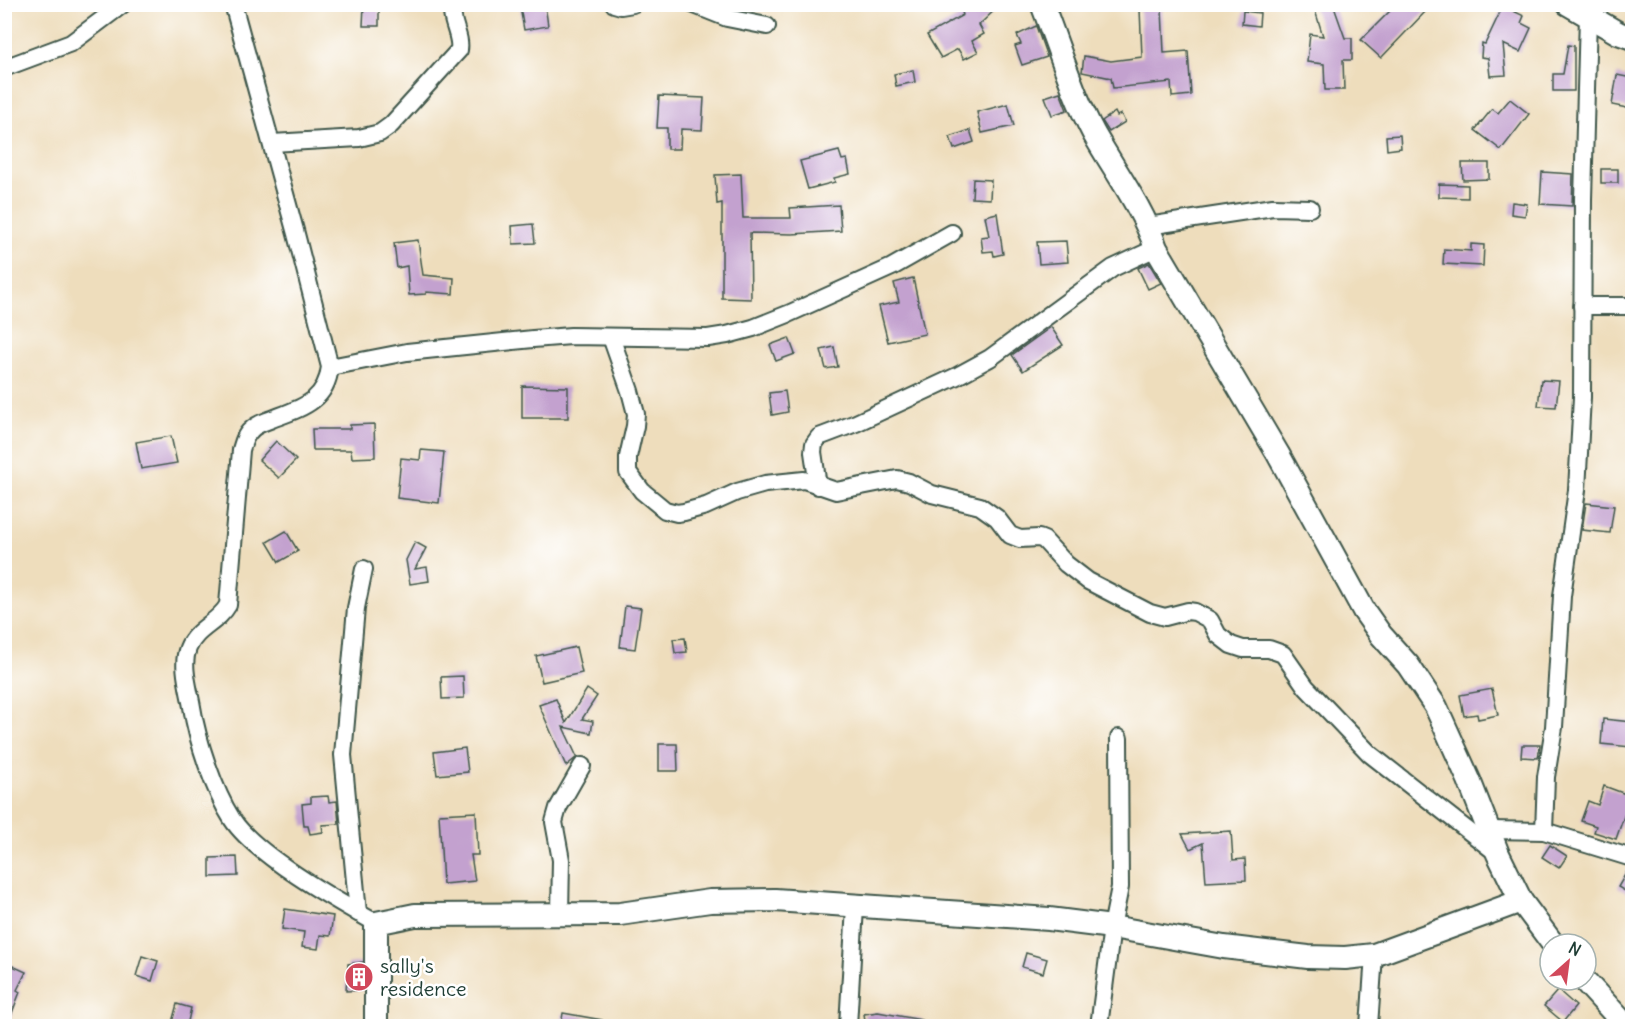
<svg xmlns="http://www.w3.org/2000/svg" width="1637" height="1031" font-family="Delius,sans-serif">
<style>
.building{fill:#c3a1cf}
.lines{fill:none;stroke-linecap:round;stroke-linejoin:round}
.street-casing{stroke:#3e5548;stroke-width:20}
.secondary-casing{stroke:#3e5548;stroke-width:26}
.street{stroke:#fff;stroke-width:16}
.secondary{stroke:#fff;stroke-width:22}
.labels{text-anchor:middle;stroke-width:5;stroke-linejoin:round;paint-order:stroke}
.poi-label{font-size:20px;fill:#1f3d34;stroke:#fff;text-anchor:start}
</style>
<rect width="100%" height="100%" fill="#fff"/>
<filter id="ink" filterUnits="userSpaceOnUse"><feTurbulence type="fractalNoise" baseFrequency=".0167" numOctaves="2"/><feDisplacementMap in="SourceGraphic" scale="12" xChannelSelector="R" yChannelSelector="G"/><feConvolveMatrix kernelMatrix="1 2 1 2 8 2 1 2 1" color-interpolation-filters="sRGB"/></filter>
<filter id="wash" filterUnits="userSpaceOnUse"><feTurbulence type="fractalNoise" baseFrequency=".008" numOctaves="4" result="noise"/><feDisplacementMap in="SourceGraphic" scale="24" xChannelSelector="R" yChannelSelector="G"/><feGaussianBlur stdDeviation="1.35" result="paint"/><feColorMatrix in="noise" values="0 0 0 0 0 0 0 0 0 0 0 0 0 0 0 0 0 1.4 0 .05"/><feComposite in="paint" operator="in"/></filter>
<g filter="url(#wash)">
<rect width="100%" height="100%" fill="#eeddbc"/>
<g id="blocks">
<g class="building">
<polygon points="532,4 545,4 548,26 524,30 520,7"/>
<polygon points="959,4 1001,4 979,25 984,34 972,41 978,52 964,59 958,49 941,58 927,35 963,15"/>
<polygon points="1323,4 1333,4 1345,38 1352,38 1352,60 1343,60 1344,90 1325,90 1324,64 1307,62 1310,34 1323,36 1314,7"/>
<polygon points="1397,4 1419,4 1426,11 1381,58 1361,40"/>
<polygon points="364,5 379,6 379,26 363,26"/>
<polygon points="1503,6 1524,16 1521,23 1531,28 1520,52 1503,44 1506,75 1490,76 1488,58 1481,57 1482,43 1485,44"/>
<polygon points="1140,9 1162,9 1164,53 1188,51 1191,95 1172,97 1171,82 1113,88 1111,78 1082,72 1084,56 1111,61 1142,57"/>
<polygon points="1243,11 1260,13 1259,26 1242,24"/>
<polygon points="1036,26 1047,57 1022,65 1015,46 1021,44 1017,35"/>
<polygon points="1568,45 1574,46 1574,91 1553,91 1553,74 1563,74"/>
<polygon points="913,70 915,82 896,86 894,74"/>
<polygon points="1617,75 1632,78 1632,109 1612,105"/>
<polygon points="1060,92 1067,110 1052,115 1045,97"/>
<polygon points="659,96 704,98 702,130 681,129 680,149 667,149 667,128 657,128"/>
<polygon points="1510,99 1529,114 1501,150 1475,130 1492,109 1498,113"/>
<polygon points="1008,104 1014,126 982,133 977,112"/>
<polygon points="1115,112 1117,116 1121,114 1125,122 1109,132 1102,121"/>
<polygon points="970,130 974,142 954,149 950,137"/>
<polygon points="1400,135 1401,148 1387,150 1386,136"/>
<polygon points="839,151 842,160 847,159 850,174 834,178 835,182 808,189 800,161"/>
<polygon points="1462,163 1489,163 1489,179 1463,180"/>
<rect x="1601" y="169" width="17" height="14"/>
<polygon points="1542,172 1573,174 1572,206 1540,204"/>
<polygon points="741,174 743,218 791,218 790,208 839,205 841,231 792,234 750,233 751,299 722,298 722,203 717,204 715,175"/>
<polygon points="973,179 991,180 990,199 972,198"/>
<polygon points="1439,184 1468,185 1468,198 1439,197"/>
<polygon points="1512,202 1527,204 1525,216 1511,214"/>
<polygon points="997,213 1003,254 994,256 993,251 983,252 981,237 989,236 985,216"/>
<polygon points="533,224 535,243 513,244 512,226"/>
<polygon points="418,240 423,275 454,278 453,294 426,292 426,294 409,295 407,266 397,268 394,243"/>
<polygon points="1066,241 1068,262 1039,264 1037,242"/>
<polygon points="1471,244 1484,245 1483,266 1443,264 1444,249 1471,251"/>
<polygon points="1149,263 1161,283 1148,289 1138,268"/>
<polygon points="913,278 925,334 888,342 879,306 899,302 894,283"/>
<polygon points="1051,327 1063,345 1023,371 1012,355"/>
<polygon points="789,338 795,354 776,361 770,345"/>
<polygon points="834,347 838,367 826,369 821,350"/>
<polygon points="1541,380 1559,381 1556,407 1538,406"/>
<polygon points="522,386 568,387 568,418 522,418"/>
<polygon points="785,391 788,412 772,415 769,393"/>
<polygon points="374,424 375,457 352,458 351,450 313,450 312,429 350,429 350,425"/>
<polygon points="171,436 177,463 141,469 136,442"/>
<polygon points="276,441 296,460 279,478 259,460"/>
<polygon points="421,450 444,452 439,503 397,498 401,458 420,460"/>
<polygon points="1586,503 1614,506 1610,533 1582,530"/>
<polygon points="286,531 298,551 279,562 267,542"/>
<polygon points="415,542 426,548 415,569 427,567 429,581 410,584 406,560"/>
<polygon points="625,606 641,608 635,649 620,647"/>
<polygon points="685,638 687,652 675,653 673,639"/>
<polygon points="576,647 582,673 542,682 536,656"/>
<polygon points="463,676 464,698 442,699 441,677"/>
<polygon points="587,689 597,696 582,719 593,721 591,733 563,727 577,757 566,766 539,705 556,699 566,723"/>
<polygon points="1492,689 1498,715 1478,719 1477,714 1464,716 1460,695"/>
<polygon points="1603,719 1632,722 1631,747 1601,744"/>
<polygon points="659,744 677,744 678,771 659,771"/>
<polygon points="1522,745 1540,745 1538,758 1521,757"/>
<polygon points="465,748 468,772 437,775 434,752"/>
<polygon points="1604,786 1631,796 1616,839 1594,832 1596,826 1581,821 1588,801 1598,805"/>
<polygon points="328,796 329,802 337,801 339,824 322,825 323,832 310,834 308,826 304,826 302,804 311,803 311,797"/>
<polygon points="476,812 478,855 471,855 475,881 443,884 439,814"/>
<polygon points="1231,831 1233,860 1245,859 1246,880 1206,882 1203,843 1190,849 1182,834"/>
<polygon points="1550,845 1567,856 1559,868 1542,857"/>
<polygon points="237,857 238,876 210,877 210,858"/>
<polygon points="1629,868 1632,868 1632,895 1618,887"/>
<polygon points="285,909 333,916 330,936 320,935 318,949 302,947 304,932 282,929"/>
<polygon points="1026,953 1047,959 1043,973 1022,967"/>
<polygon points="142,956 158,961 152,981 136,976"/>
<polygon points="4,962 26,972 17,990 20,992 7,1026 4,1026"/>
<polygon points="363,962 363,990 346,991 348,964"/>
<polygon points="1558,990 1576,1006 1563,1022 1544,1006"/>
<polygon points="177,1004 191,1008 187,1026 171,1026"/>
<polygon points="878,1012 922,1020 921,1026 866,1026 864,1014"/>
<polygon points="563,1013 602,1020 602,1026 561,1026"/>
</g>
</g>
</g>
<g filter="url(#ink)">
<use href="#blocks" fill-opacity="0" stroke="#3e5548" stroke-width="1.5"/>
<g class="lines">
<g class="street-casing">
<g id="street">
<path d="M233 4 296 234 330 367C326 402 301 408 272 419 265 422 256 424 251 430 245 435 243 443 241 450L228 605C218 623 196 628 188 648 181 665 189 689 192 707 197 740 214 791 232 819 255 855 337 901 376 923"/>
<polyline points="614,4 621,6 633,4"/>
<polyline points="692,4 727,18 767,26"/>
<polyline points="4,68 71,43 123,4"/>
<path d="M272 143 359 138 380 133 391 125 459 50C462 35 447 17 454 4"/>
<polyline points="1148,226 1273,207 1310,208"/>
<polyline points="1582,306 1632,306"/>
<polyline points="611,337 630,391 636,414 635,426 628,457 628,472 642,491 665,510 677,513 684,512 706,506 737,492 765,484 804,480 836,491 897,479 909,482 932,494 980,506 997,518 1010,535 1020,539 1039,538 1044,540 1066,564 1088,581 1150,613 1165,617 1188,611 1195,612 1210,620 1218,635 1231,645 1243,649 1269,649 1283,654 1306,687 1370,754 1498,854"/>
<polyline points="330,367 407,352 533,339 571,336 708,338 727,335 753,328 788,314 892,267 952,233"/>
<polyline points="818,486 813,452 814,444 819,437 856,423 957,376 990,358 1113,268 1156,248"/>
<polyline points="1489,830 1544,831 1632,858"/>
<polyline points="1544,831 1546,777 1554,727 1562,596 1577,490 1582,397 1583,199 1588,16"/>
<polyline points="358,913 343,755 356,608 364,569"/>
<polyline points="560,914 561,860 554,822 558,808 582,766"/>
<polyline points="848,1026 855,907"/>
<polyline points="1099,1026 1112,927 1120,887 1119,738"/>
<polyline points="1369,1026 1374,955"/>
</g>
</g>
<g class="secondary-casing">
<g id="secondary">
<path d="M1042 4C1059 47 1072 93 1094 134 1115 171 1142 207 1156 248L1278 454 1364 611 1381 635 1408 665 1436 707 1469 780 1498 854 1521 901 1553 944"/>
<polyline points="1568,4 1618,33 1632,38"/>
<polyline points="1584,980 1626,1026"/>
<polyline points="376,1026 376,923 415,915 620,914 710,901 775,900 1049,919 1112,927 1224,947 1308,957 1345,958 1374,955 1521,901"/>
</g>
</g>
<use href="#street" class="street"/>
<use href="#secondary" class="secondary"/>
</g>
</g>
<defs>
<g id="building-disc" transform="scale(1.5)"><circle r="9.5" fill="#d1495b" stroke="#fff"/><path d="M-4-6H4V6H1V3H-1V6H-4ZM-2.5-4.3h1.7v1.8h-1.7ZM.8-4.3h1.7v1.8H.8ZM-2.5-1h1.7V.8h-1.7ZM.8-1h1.7V.8H.8Z" fill="#fff"/></g>
</defs>
<g fill-rule="evenodd">
<use href="#building-disc" x="359" y="977"/>
</g>
<g class="labels">
<g class="poi-label">
<text x="380" y="973">sally's<tspan x="380" dy="23">residence</tspan></text>
</g>
</g>
<rect width="1637" height="1031" fill="none" stroke="#fff" stroke-width="24"/>
<g transform="translate(1568 962) rotate(28)"><circle r="28" fill="#ffffff" stroke="#a5b1ae" stroke-width="1.5"/>
<path d="M0-4.5L10 22L0 15L-10 22Z" fill="#d1495b"/>
<text y="-9" font-size="16" font-weight="bold" text-anchor="middle" fill="#1f3d34">N</text>
</g>
</svg>
